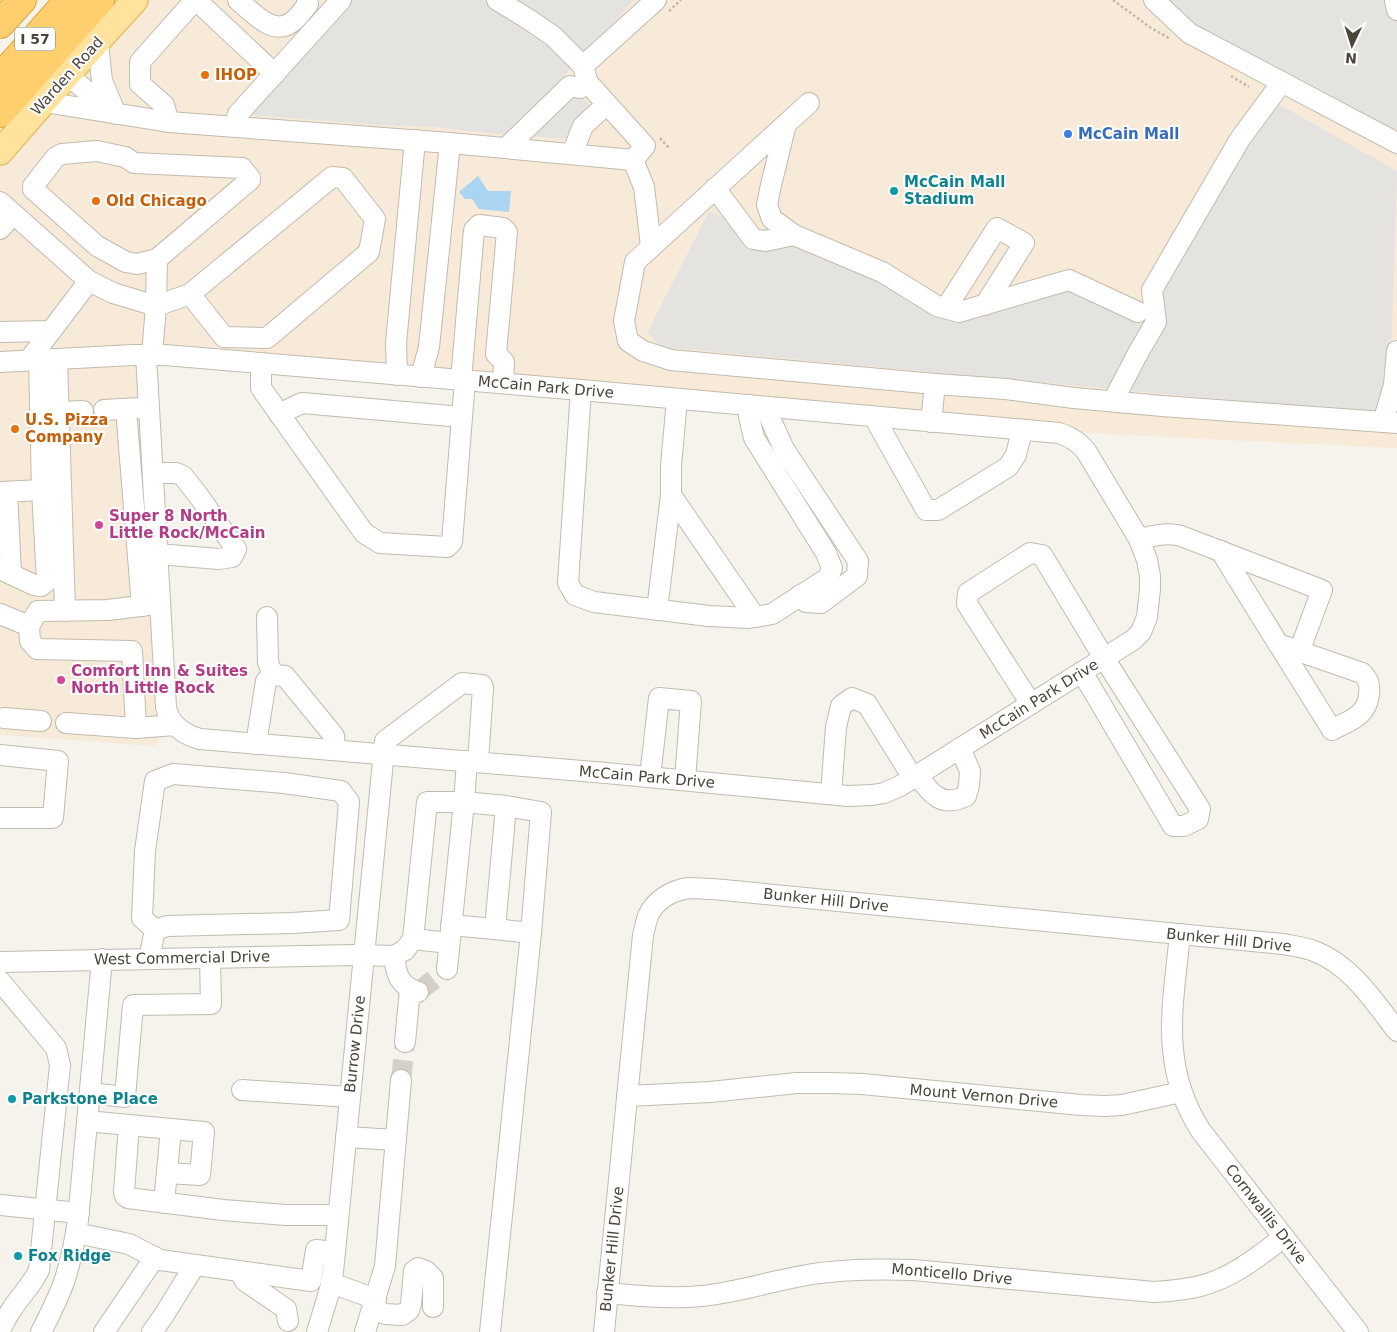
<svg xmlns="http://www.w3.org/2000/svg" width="1397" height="1332" font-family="'DejaVu Sans',sans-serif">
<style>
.commercial{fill:#f7ead8}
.parking{fill:#e5e3e0}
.water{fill:#a9d4f2}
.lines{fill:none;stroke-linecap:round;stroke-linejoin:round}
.minor-tunnel{stroke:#d4d0c8;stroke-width:20;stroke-dasharray:20 10;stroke-linecap:butt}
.minor-casing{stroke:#c2bbae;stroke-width:22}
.major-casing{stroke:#e6c16a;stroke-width:28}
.highway-casing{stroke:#e0a43c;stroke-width:30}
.path{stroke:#c4b79f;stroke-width:2.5;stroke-dasharray:2.5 2.5;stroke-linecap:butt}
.minor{stroke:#fff;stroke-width:20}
.major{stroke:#ffe39c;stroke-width:25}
.highway{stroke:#ffcf6e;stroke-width:28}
.food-dot{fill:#e8710a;stroke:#fff;stroke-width:2}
.shop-dot{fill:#3f7fe0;stroke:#fff;stroke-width:2}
.culture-dot{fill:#0f9aa8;stroke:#fff;stroke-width:2}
.hotel-dot{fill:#d1479c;stroke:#fff;stroke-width:2}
.labels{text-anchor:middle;stroke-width:4;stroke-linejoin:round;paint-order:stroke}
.shield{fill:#fff;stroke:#817c74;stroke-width:1}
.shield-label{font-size:14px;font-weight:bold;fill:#4b4439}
.food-label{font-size:15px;font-weight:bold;fill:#c56008;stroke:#fff;text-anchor:start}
.street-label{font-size:15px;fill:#4b4439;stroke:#fff}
.shop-label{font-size:15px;font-weight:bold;fill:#366cbe;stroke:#fff;text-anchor:start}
.culture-label{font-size:15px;font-weight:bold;fill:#0d838f;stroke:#fff;text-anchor:start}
.hotel-label{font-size:15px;font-weight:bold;fill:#b23c85;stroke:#fff;text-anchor:start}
</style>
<rect width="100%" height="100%" fill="#f6f3ec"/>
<polygon class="commercial" points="133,0 1397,0 1397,448 1022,430 146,355 167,714 155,746 0,735 0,151"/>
<g class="parking">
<polygon points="350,0 634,0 587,54 563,76 602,119 585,140 475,132 433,127 378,125 250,115"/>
<polygon points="1166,0 1397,0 1397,129 1384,128 1193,29"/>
<polygon points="1266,97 1397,171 1389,415 662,347 647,333 709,211 961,316 1084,287 1138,312 1152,290"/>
</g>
<polygon class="water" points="478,176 488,191 511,191 509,212 479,209 472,199 465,199 459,192"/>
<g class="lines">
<g class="minor-tunnel">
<polyline points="418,992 447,969"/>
<polyline points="401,1080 405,1042"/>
</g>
<g class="minor-casing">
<g id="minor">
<polyline points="196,0 275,74"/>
<path d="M238 0C251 11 273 37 292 22 298 18 303 10 308 4L307 0"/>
<polyline points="497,0 525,17 553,36 583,66 656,0"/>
<polyline points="1154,0 1189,33 1397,143"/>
<polyline points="1395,0 1397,10"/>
<polyline points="98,42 102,81 116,114"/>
<polyline points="583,66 588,83 645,146 633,160"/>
<polyline points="67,75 114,113"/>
<polyline points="44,102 169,122 450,143 633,160 644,187 651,246"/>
<polyline points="809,103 635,262 624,321 628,341 643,351 671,360 935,384 1006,389 1074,398 1162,406 1397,423"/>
<polyline points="169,122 164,105 140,84 140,62 195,0"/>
<polyline points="786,124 771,185 767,205 772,219 794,235"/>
<polyline points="234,126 238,114 341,0"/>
<polyline points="506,148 570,86 580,88 588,83"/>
<polyline points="572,154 583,126 607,104"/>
<polyline points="715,188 753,239 765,241 794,235 882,272 937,306 959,312 1069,280 1138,312"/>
<polyline points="0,202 89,281 113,293 156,306 152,355"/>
<polyline points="0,229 13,214"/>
<polyline points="157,259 137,264 126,262 97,246 33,189 33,186 56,157 62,154 97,151 125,157 134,163 242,168 250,178 250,180 157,259 156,306 190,294 332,177 343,178 375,219 369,252 267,338 224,337 190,294"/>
<polyline points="946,308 997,228 1024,243 985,305"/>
<polyline points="0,332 51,331"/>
<polyline points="57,359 65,611"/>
<polyline points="29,360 89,281"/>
<path d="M0 362 133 355H165L581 390 1059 433C1070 437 1078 441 1086 451L1139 539 1147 560 1150 576V589L1147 617 1141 632 1133 640 900 786 884 793 872 795 848 796 606 773 200 739C185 735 169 725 166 707L146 355"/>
<polyline points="261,363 261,388 364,533 380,543 447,547 452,542 465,380"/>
<polyline points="397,375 396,343 415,140"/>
<polyline points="421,377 429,347 450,143"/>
<polyline points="461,380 474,230 479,225 503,228 507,232 496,354 504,362 503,383"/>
<polyline points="581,390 568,583 575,595 594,602 709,616 749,618 772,614 828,578 832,568 826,553 754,438 749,417 750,405"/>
<polyline points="677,399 671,466 671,495 755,617"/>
<polyline points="1113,401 1138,353 1156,322 1152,290 1240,139 1282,82"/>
<polyline points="765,407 784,449 858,561 857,576 821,603 806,602 800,595"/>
<polyline points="126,409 142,606"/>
<polyline points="104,410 139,408"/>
<polyline points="59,412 83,411"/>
<polyline points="279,414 302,403 462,417"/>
<polyline points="874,417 926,510 938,510 1008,467 1016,455 1022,430"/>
<polyline points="931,422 935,384"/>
<polyline points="1383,422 1394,385 1397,351"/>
<polyline points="153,473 176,473 183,476 198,495 236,549 232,557 219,559 157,554"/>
<polyline points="0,492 42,490"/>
<polyline points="7,492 11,574"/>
<path d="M1139 539C1154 536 1166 532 1181 536L1322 590 1299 652"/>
<path d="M1221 551C1257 611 1295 670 1332 730 1350 720 1366 717 1369 695 1370 685 1369 680 1362 673L1278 644"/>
<polyline points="0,569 34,585 41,586 47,581 42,490 39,359"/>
<polyline points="657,610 671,495"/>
<polyline points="0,614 29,626 30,641 37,649 132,651 136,728"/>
<polyline points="267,617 268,662 273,675"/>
<polyline points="29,626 38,611 108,610 156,604"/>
<polyline points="1031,704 967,604 968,593 1030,553 1042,555 1104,658 1200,809 1198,819 1184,826 1173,826 1082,672"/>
<polyline points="4,718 41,721"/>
<polyline points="66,723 136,728 175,725"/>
<polyline points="256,744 266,681 273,675 285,676 334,736 335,750"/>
<polyline points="0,755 58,761 53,818 0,818"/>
<path d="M918 775C930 794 942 808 966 796L969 785 970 771 960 748"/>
<polyline points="650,777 659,698 691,701 685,780"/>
<polyline points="831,794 836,727 841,706 852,698 867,704 913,778"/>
<polyline points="451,925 495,929 506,806"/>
<path d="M1180 934C1173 1006 1159 1066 1201 1131L1358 1332"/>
<polyline points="413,939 449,943"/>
<path d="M394 956C396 975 399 985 418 992"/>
<polyline points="149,959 155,930 167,926 292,923 339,920 349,802 341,791 284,783 173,774 155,781 145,851 142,918 155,930"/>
<polyline points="0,962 356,955 394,956 405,950 413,939 427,802 464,802 506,806 541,812 531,933 495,929"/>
<polyline points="447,969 464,802 467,761"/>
<path d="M0 981 56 1048 60 1065 39 1270C32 1285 21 1295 12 1309 7 1316 4 1323 0 1330"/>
<polyline points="405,1042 410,989"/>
<polyline points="242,1090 350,1097"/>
<polyline points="90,1093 125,1097 133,1005 211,1004 210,958"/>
<polyline points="627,1096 710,1092 797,1083 831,1083 862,1084 1081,1105 1105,1106 1122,1105 1181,1092"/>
<polyline points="87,1121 129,1125 124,1192 125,1196 128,1198 223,1210 286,1215 338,1215"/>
<polyline points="129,1125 171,1129 164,1203"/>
<polyline points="346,1137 396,1140"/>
<polyline points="167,1173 200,1175 204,1132 171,1129"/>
<polyline points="0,1205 79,1213"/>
<polyline points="76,1233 129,1244 160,1260 311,1281 316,1250 335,1252"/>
<polyline points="240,1272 245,1281 286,1309 288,1321"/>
<polyline points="331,1283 376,1299"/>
<path d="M607 1293C639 1296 671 1299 702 1296 738 1292 772 1281 807 1275 842 1269 878 1269 913 1270L1154 1292C1170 1291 1185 1290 1200 1286 1232 1278 1258 1257 1284 1237"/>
<polyline points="373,1308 385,1314 402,1315 409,1310 411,1304 414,1271 418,1268 426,1271 433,1278 433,1307"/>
<path d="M41 1332C49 1316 58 1299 64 1282 71 1261 75 1241 78 1220L102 959"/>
<polyline points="104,1332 155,1257"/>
<polyline points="152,1332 164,1315 195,1265"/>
<polyline points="317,1332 330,1289 333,1272 385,741 462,683 482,685 483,688 478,762"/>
<polyline points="365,1332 385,1266 401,1080"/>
<polyline points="490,1332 531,933"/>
<path d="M604 1332 643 935C645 928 646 921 648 916 655 900 672 890 689 888 697 888 705 889 713 889L1283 944C1293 946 1304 947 1314 951 1351 965 1373 1000 1397 1031"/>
</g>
</g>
<g class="major-casing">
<polyline id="major" points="0,152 67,75 135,0"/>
</g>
<g class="highway-casing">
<g id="highway">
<polyline points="0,24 22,0"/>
<polyline points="0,78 69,0"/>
<polyline points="0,113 100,0"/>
</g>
</g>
<g class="path">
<polyline points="1113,0 1151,28 1169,38"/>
<polyline points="669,11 681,0"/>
<polyline points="1231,76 1249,87"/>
<polyline points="660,138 669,148"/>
</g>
<use href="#minor" class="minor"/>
<use href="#major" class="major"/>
<use href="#highway" class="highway"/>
</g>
<g class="food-dot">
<circle cx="205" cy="75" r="5"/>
<circle cx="96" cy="201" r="5"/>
<circle cx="15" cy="429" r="5"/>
</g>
<circle class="shop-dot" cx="1068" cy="134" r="5"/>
<g class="culture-dot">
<circle cx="894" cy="191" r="5"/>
<circle cx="12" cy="1099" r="5"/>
<circle cx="18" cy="1256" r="5"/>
</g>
<g class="hotel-dot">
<circle cx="99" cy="525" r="5"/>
<circle cx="61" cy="680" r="5"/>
</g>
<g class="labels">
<rect class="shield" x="15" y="27.5" width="40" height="23" rx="4"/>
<g class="shield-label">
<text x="35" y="44">I 57</text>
</g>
<g class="food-label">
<text x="215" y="80">IHOP</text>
<text x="106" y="206">Old Chicago</text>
<text x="25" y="425">U.S. Pizza<tspan x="25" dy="17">Company</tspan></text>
</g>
<g class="street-label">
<text transform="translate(67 76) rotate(-48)" y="5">Warden Road</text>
<text transform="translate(546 387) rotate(5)" y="5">McCain Park Drive</text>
<text transform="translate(1039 699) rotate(-32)" y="5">McCain Park Drive</text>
<text transform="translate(647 777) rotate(5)" y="5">McCain Park Drive</text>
<text transform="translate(826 900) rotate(6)" y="5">Bunker Hill Drive</text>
<text transform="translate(1229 940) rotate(6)" y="5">Bunker Hill Drive</text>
<text transform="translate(182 958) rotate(-1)" y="5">West Commercial Drive</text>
<text transform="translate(355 1044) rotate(-84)" y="5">Burrow Drive</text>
<text transform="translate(984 1096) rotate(5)" y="5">Mount Vernon Drive</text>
<text transform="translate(1266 1214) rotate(52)" y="5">Cornwallis Drive</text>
<text transform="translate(612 1249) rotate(-84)" y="5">Bunker Hill Drive</text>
<text transform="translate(952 1274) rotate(5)" y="5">Monticello Drive</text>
</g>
<g class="shop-label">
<text x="1078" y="139">McCain Mall</text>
</g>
<g class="culture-label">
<text x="904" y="187">McCain Mall<tspan x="904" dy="17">Stadium</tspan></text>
<text x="22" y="1104">Parkstone Place</text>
<text x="28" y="1261">Fox Ridge</text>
</g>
<g class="hotel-label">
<text x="109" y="521">Super 8 North<tspan x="109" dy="17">Little Rock/McCain</tspan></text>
<text x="71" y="676">Comfort Inn &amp; Suites<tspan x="71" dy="17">North Little Rock</tspan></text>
</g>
</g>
<g transform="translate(1352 45) rotate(184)" stroke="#ffffff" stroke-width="4" paint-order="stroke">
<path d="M0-4L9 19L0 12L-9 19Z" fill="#4b4439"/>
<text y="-8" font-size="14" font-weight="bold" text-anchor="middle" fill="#4b4439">N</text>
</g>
</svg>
